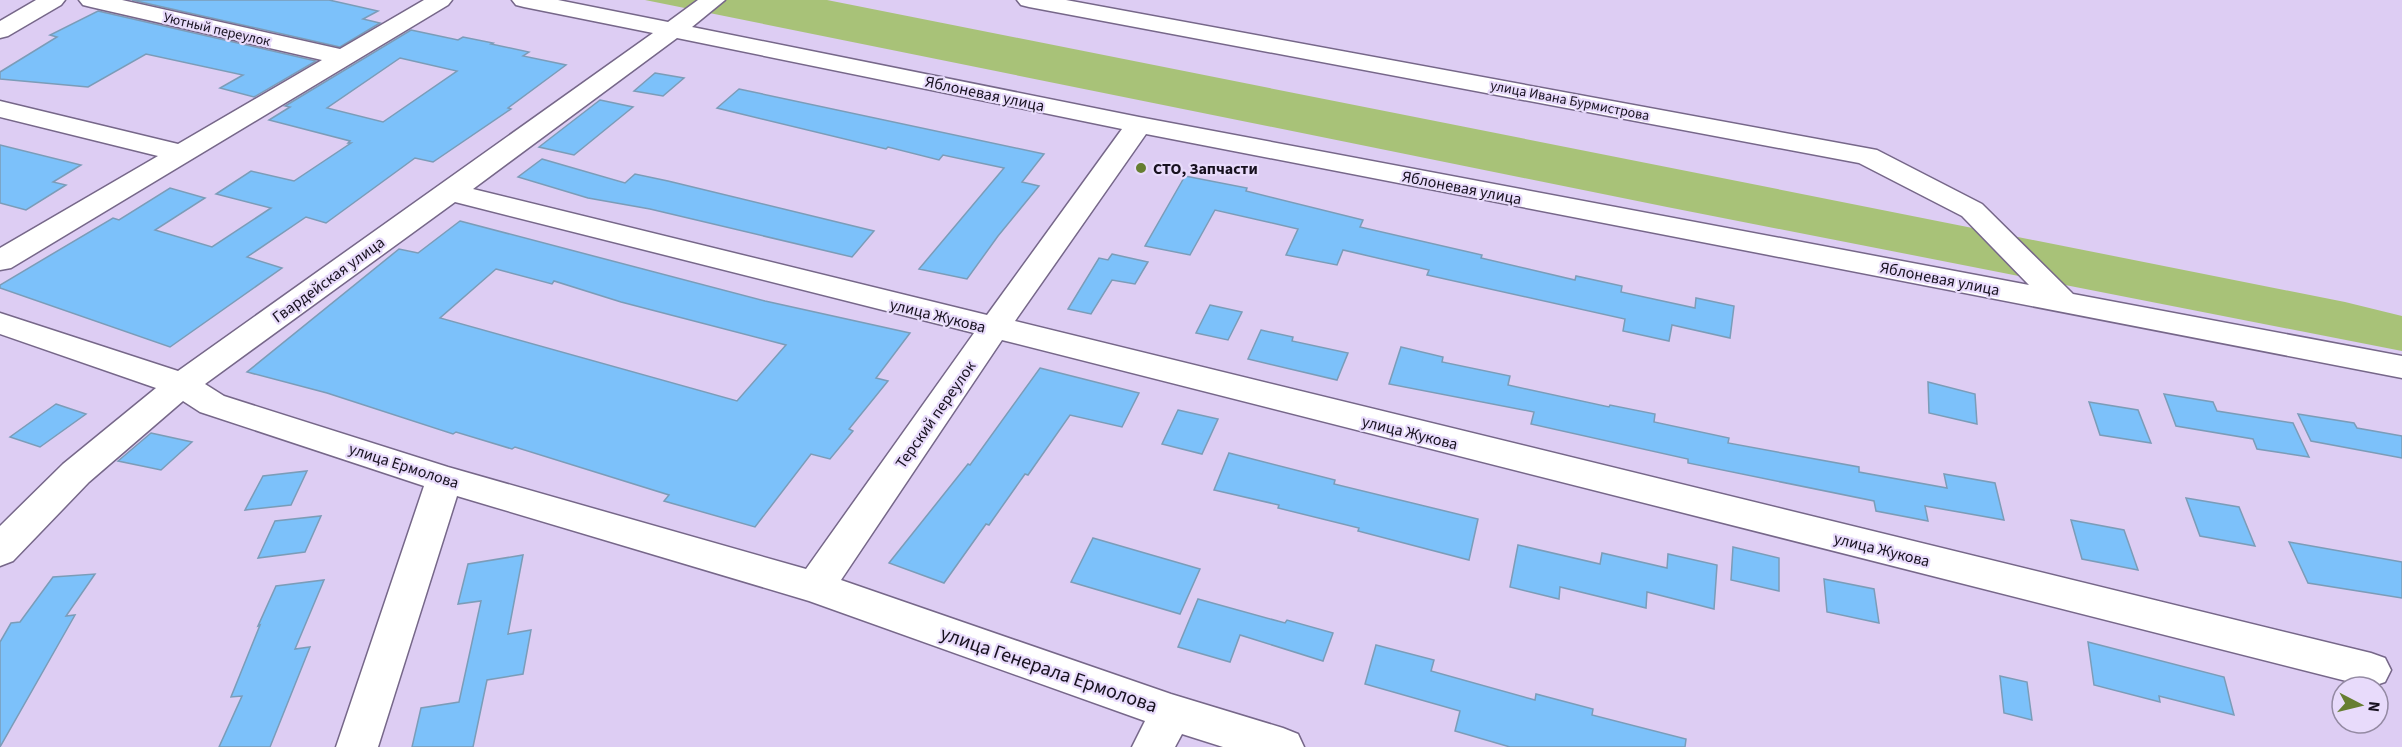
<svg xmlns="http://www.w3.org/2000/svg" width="2402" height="747" font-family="'Source Sans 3',sans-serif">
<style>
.green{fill:#a8c278}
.building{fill:#7cc1fa;stroke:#7b9cb8;stroke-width:1.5;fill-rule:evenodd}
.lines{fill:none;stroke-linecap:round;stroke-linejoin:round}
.minor-casing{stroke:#766789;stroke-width:3}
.minor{fill:#fff;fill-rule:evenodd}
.poi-dot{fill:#667e31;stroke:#e8dbfb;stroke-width:2}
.labels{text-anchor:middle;stroke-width:4.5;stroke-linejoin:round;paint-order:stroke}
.far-street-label{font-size:14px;fill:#17111f;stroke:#e8dbfb}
.street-label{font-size:16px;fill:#17111f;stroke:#e8dbfb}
.poi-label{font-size:16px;font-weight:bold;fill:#17111f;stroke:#e8dbfb;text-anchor:start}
.near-street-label{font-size:20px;fill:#17111f;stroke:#e8dbfb}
</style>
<rect width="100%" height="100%" fill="#ddcdf3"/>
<polygon class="green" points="645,0 827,0 2345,302 2402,316 2402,351 1667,207"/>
<g class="building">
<polygon points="132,0 329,0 378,11 363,19 380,23 340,47"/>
<polygon points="98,11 316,61 254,97 220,88 243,75 146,54 88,87 0,79 0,72 57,37 50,35"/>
<path d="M411 30 458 40 463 37 493 43 491 44 529 52 523 56 566 65 508 108 511 109 433 162 415 158 326 223 306 217 247 257 282 268 170 347 0 288V285L113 218 119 220 170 188 205 198 155 230 212 247 271 208 216 194 251 171 294 181 351 143H348L350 141 269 120 290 107 285 106ZM400 58 457 71 383 122 327 108Z"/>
<polygon points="655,73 684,78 663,96 634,91"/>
<polygon points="739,89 1044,154 1022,182 1039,186 998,236 967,279 919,269 1004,168 943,155 939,160 888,147 886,149 717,108"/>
<polygon points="600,100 633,107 574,155 539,147"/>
<polygon points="0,145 81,165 53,182 66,185 26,210 0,203"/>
<polygon points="542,159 625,183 635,174 668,181 874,231 852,257 650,209 588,198 518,177"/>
<polygon points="1185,176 1247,188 1246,191 1363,220 1360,227 1482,255 1481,258 1575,280 1576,276 1622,286 1621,292 1695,308 1696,298 1734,306 1730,338 1672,325 1669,341 1623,331 1625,319 1427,275 1429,270 1343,250 1337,265 1286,255 1298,229 1215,210 1190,255 1145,246"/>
<path d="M460 221 765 301 910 333 876 378 888 381 849 429 853 431 830 459 811 454 755 527 664 501 669 495 515 447 512 449 456 432 453 434 327 393 247 372 399 249 418 253ZM496 269 552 284 554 281 621 302 786 345 737 401 440 318Z"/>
<polygon points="1112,254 1148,262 1135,284 1112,280 1091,314 1068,309 1099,258 1108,260"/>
<polygon points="1210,305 1242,312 1228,340 1196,333"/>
<polygon points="1261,330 1293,337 1292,341 1348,353 1337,380 1248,359"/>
<polygon points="1401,347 1443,357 1442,362 1510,376 1508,385 1609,407 1610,405 1655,414 1654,422 1729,438 1728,443 1859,467 1859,472 1947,488 1944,474 1995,483 2004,520 1925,506 1928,521 1876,511 1874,501 1688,463 1688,459 1531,424 1534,412 1389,384"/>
<polygon points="1040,368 1139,393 1122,427 1070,415 1028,475 1025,474 989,525 986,524 944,583 889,563 968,464 970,465"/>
<polygon points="1928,382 1975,394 1977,424 1929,413"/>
<polygon points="2164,394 2213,402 2217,411 2293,423 2309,457 2257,449 2253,439 2176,426"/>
<polygon points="2089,402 2138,410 2151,443 2100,435"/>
<polygon points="56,404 86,414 40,447 10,437"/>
<polygon points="1178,410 1218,419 1202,454 1162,444"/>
<polygon points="2298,414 2354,423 2357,428 2402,436 2402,458 2311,441"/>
<polygon points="151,433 192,442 161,470 118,461"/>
<polygon points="1229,453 1335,480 1334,484 1478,519 1469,560 1358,531 1359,528 1278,508 1279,505 1214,490"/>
<polygon points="307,471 291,505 245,510 263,476"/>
<polygon points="2186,498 2239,507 2255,546 2200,536"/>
<polygon points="321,516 305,552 258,558 275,521"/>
<polygon points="2071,520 2124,530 2138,570 2082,559"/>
<polygon points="1093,538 1200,569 1180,614 1071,582"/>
<polygon points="2289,542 2402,562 2402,598 2308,583"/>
<polygon points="1518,545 1600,564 1602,553 1667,568 1668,554 1717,565 1714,609 1647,592 1646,608 1560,587 1559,599 1510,587"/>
<polygon points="1733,547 1779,558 1779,591 1731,580"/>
<polygon points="523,555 508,634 531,630 523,674 487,680 473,747 412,747 421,708 459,702 481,601 458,604 468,564"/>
<polygon points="95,574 66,616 75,615 0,747 0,642 11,623 20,622 53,577"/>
<polygon points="1824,579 1874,589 1879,623 1827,612"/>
<polygon points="324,580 295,649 310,647 270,747 219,747 242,696 231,697 260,625 258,626 276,586"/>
<polygon points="1198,599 1285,623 1287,620 1333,633 1323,661 1240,635 1230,662 1178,647"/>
<polygon points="2088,642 2224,677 2234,715 2159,696 2160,702 2094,685"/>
<polygon points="1376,645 1434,660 1431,671 1535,700 1536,694 1593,709 1592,715 1686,739 1685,747 1510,747 1455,731 1460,711 1365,684"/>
<polygon points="2000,676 2027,682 2032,720 2004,713"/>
</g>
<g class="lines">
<g class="minor-casing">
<g id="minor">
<polygon points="36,0 65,0 61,5 8,36 0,38 0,21"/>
<polygon points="79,0 122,0 340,49 424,0 452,0 448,5 11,268 0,270 0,248 158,156 0,117 0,101 178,144 322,60 91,7 83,5"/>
<path d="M512 0H558L668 22 698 0H725L692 27 1139 117 2029 285 1962 216 1859 163 1029 7 1021 5 1017 0H1066L1877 150 1982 204 2073 294 2402 356V378L1146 134 1015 321 2371 653 2385 658 2391 670 2385 682 2370 687 1002 340 841 580 1171 694 1283 728 1298 734 1304 747H1223L1182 734 1175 747H1132L1145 721 809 601 457 496 378 747H336L424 486 200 412 183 401 89 482 13 561 0 566V526L63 464 156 388 0 334V313L178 371 653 33 524 7 516 5ZM677 38 1122 129 987 315 473 189ZM455 202 974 333 806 569 448 467 224 396 205 384Z"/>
</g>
</g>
<use href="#minor" class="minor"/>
</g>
<circle class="poi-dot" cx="1141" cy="168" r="6"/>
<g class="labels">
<g class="far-street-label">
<text transform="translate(217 29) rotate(13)" y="5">Уютный переулок</text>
<text transform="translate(1570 100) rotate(11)" y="5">улица Ивана Бурмистрова</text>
</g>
<g class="street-label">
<text transform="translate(985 93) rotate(12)" y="6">Яблоневая улица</text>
<text transform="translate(1462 187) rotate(11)" y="6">Яблоневая улица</text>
<text transform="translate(1940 278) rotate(11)" y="6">Яблоневая улица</text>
<text transform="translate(328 279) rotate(-36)" y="6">Гвардейская улица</text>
<text transform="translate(938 315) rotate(14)" y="6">улица Жукова</text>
<text transform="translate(935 414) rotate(-55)" y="6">Терский переулок</text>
<text transform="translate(1410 432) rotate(14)" y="6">улица Жукова</text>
<text transform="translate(404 465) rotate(18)" y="6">улица Ермолова</text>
<text transform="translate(1882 549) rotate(14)" y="6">улица Жукова</text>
</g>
<g class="poi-label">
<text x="1153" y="174">СТО, Запчасти</text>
</g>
<g class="near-street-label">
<text transform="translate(1049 669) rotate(19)" y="7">улица Генерала Ермолова</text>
</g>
</g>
<g transform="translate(2360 705) rotate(97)"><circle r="28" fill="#e8dbfb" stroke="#948aa3" stroke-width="1.5"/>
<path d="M0-4.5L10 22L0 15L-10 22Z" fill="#667e31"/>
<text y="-9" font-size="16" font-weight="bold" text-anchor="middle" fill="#17111f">N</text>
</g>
</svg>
